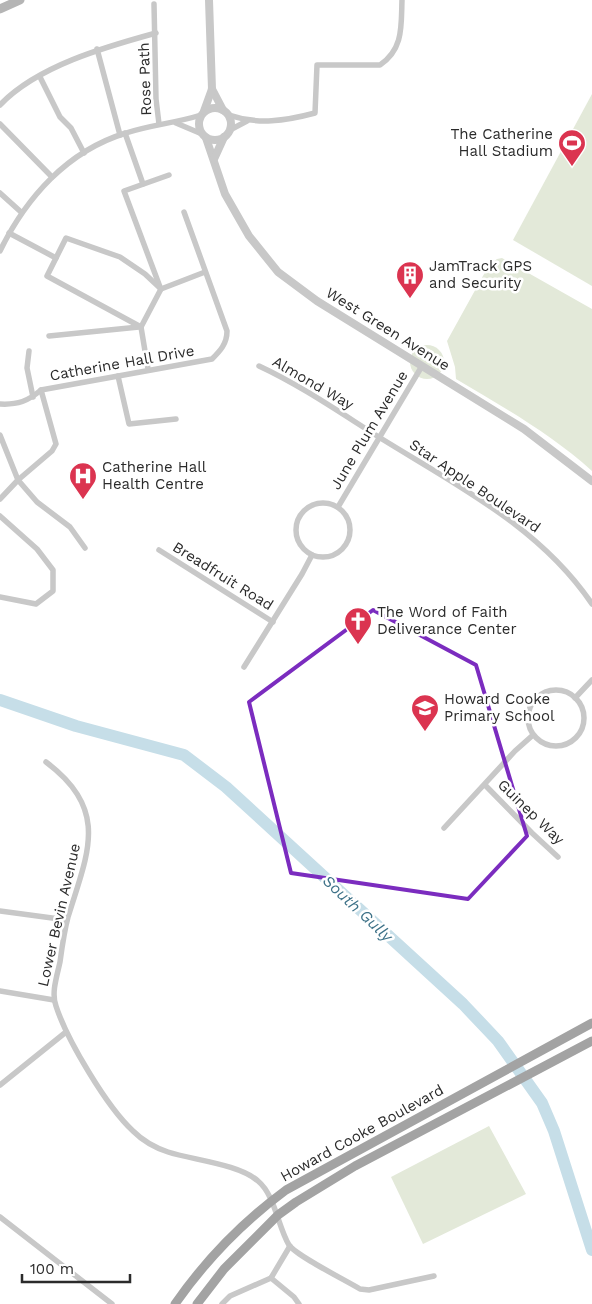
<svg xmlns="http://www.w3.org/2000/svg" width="592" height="1304" font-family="'Work Sans',sans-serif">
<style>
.green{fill:#e3e9d9}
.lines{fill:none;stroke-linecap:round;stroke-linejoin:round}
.river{stroke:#c6dee8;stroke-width:12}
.minor{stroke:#c8c8c8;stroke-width:5.5}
.tertiary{stroke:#c8c8c8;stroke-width:8}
.secondary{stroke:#b5b5b5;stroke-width:9}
.primary{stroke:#a3a3a3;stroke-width:9}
.marked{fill:none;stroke:#7b2cbf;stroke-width:4;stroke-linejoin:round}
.labels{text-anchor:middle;stroke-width:5;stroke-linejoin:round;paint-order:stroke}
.street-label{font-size:15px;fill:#2b2b2b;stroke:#fff}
.poi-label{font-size:15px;fill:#2b2b2b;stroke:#fff;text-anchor:start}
.water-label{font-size:16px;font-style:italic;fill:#3e7288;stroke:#fff}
</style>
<rect width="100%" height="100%" fill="#fff"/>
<g class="green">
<polygon points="592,94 592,286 513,240"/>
<path d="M502 258 592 309V471C551 434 503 407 456 379L455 367 447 341 489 265 497 259Z"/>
<circle cx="427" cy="362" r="17"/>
<polygon points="489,1126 526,1194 423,1244 391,1177"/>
</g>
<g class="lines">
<polyline class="river" points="0,700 76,726 184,755 226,787 463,1004 498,1041 542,1103 554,1131 592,1250"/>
<g class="minor">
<polyline points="154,4 156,99 159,124"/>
<polyline points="97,49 120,135"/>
<polyline points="40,77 60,117 71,128 84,153"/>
<path d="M0 105C37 66 105 47 156 33"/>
<path d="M229 115C258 125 285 121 315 113L317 65H380C404 49 401 25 402 0"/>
<polyline points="176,123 202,134"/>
<polyline points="0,124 52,177"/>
<polyline points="230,130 247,121"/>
<polyline points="125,133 143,184"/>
<polyline points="0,193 21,212"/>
<polyline points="9,233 56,258"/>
<path d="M0 251C26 198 67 151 126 133 150 125 176 123 201 115"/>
<polyline points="160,287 124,191 169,175"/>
<polyline points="141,327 47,276 66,238 120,257 145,274 161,289"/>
<polyline points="49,336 139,327"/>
<polyline points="29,351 27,368 33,397"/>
<path d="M259 366C302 386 342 414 382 439 458 486 541 528 592 604"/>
<polyline points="148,369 141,327 161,289 205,272"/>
<polyline points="118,376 129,424 176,419"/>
<path d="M0 404C18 405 28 401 41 390L212 359C220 351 227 344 227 331L184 212"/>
<polyline points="0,435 18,480 37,502 70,527 85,548"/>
<polyline points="0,499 18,480 52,451 56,444 41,390"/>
<circle cx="323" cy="530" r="27"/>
<polyline points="338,507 422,366"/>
<polyline points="0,516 37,549 53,570 53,591 36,604 0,597"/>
<polyline points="159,550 273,622"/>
<polyline points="244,667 302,574 312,555"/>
<circle cx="556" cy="718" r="28"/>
<polyline points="575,698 592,680"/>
<path d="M46 762C110 810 88 852 68 917 64 932 62 947 60 962 57 976 51 993 56 1006 67 1040 107 1107 133 1131 142 1140 156 1148 168 1152 193 1160 239 1164 258 1181 275 1195 278 1227 289 1245 295 1255 347 1281 360 1289L369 1290 434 1276"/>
<polyline points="485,785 532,833 558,857"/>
<polyline points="444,828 515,751 533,735"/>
<polyline points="0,911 67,920"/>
<polyline points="0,991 54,1000"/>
<polyline points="0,1085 66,1032"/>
<polyline points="0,1217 112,1304"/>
<polyline points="271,1278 294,1297 299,1304"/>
<polyline points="222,1304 230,1296 271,1278 290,1246"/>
</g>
<g class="tertiary">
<polyline points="212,89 223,110"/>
<circle cx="215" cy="124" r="16"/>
<polyline points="204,111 212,89 209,0"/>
<polyline points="206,138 225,194 249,236 278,272 317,301 524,429 592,481"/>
<polyline points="214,159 224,137"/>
</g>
<polyline class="secondary" points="0,9 20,0"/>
<g class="primary">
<path d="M175 1304C205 1261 244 1221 286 1190L592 1023"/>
<polyline points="197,1304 224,1269 278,1215 296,1202 355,1166 592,1041"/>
</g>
</g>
<path class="marked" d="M373 610 476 665 527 836 468 899 291 873 249 702Z"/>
<defs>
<g id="stadium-pin" transform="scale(1.4375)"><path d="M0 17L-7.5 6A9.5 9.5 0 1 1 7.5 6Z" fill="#db3450" stroke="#fff"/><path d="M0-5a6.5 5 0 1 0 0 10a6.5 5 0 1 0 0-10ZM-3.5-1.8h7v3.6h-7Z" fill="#fff"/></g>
<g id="building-pin" transform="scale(1.4375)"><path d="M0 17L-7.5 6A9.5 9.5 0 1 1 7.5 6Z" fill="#db3450" stroke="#fff"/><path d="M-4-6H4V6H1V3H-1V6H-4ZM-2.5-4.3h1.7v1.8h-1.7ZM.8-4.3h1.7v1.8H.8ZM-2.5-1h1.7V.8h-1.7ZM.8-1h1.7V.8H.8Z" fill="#fff"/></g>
<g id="hospital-pin" transform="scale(1.4375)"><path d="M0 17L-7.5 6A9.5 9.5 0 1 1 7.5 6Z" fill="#db3450" stroke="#fff"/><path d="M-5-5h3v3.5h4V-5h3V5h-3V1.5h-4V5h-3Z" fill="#fff"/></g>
<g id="church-pin" transform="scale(1.4375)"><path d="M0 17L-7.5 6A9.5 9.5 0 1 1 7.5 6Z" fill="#db3450" stroke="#fff"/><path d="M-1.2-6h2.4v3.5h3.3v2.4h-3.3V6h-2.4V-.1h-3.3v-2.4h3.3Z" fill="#fff"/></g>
<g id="school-pin" transform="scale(1.4375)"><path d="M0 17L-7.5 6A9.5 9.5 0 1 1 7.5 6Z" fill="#db3450" stroke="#fff"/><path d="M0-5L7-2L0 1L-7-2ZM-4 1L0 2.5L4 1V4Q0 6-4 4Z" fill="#fff"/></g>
</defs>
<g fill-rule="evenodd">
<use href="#stadium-pin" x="572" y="143"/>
<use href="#building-pin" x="410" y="275"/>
<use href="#hospital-pin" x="83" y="476"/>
<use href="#church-pin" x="358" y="621"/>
<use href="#school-pin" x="425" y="708"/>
</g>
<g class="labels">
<g class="street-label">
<text transform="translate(145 79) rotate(-92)" y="5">Rose Path</text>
<text transform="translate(388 329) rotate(32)" y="5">West Green Avenue</text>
<text transform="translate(122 363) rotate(-10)" y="5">Catherine Hall Drive</text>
<text transform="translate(313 383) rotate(30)" y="5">Almond Way</text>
<text transform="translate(369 430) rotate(-59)" y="5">June Plum Avenue</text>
<text transform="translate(475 486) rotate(34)" y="5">Star Apple Boulevard</text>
<text transform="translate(223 576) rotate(32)" y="5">Breadfruit Road</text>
<text transform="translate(531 812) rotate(44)" y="5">Guinep Way</text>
<text transform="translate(59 915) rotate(-77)" y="5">Lower Bevin Avenue</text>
<text transform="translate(362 1133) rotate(-29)" y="5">Howard Cooke Boulevard</text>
</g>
<g class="poi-label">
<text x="553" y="139" text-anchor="end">The Catherine<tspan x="553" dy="17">Hall Stadium</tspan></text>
<text x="429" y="271">JamTrack GPS<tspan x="429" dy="17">and Security</tspan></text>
<text x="102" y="472">Catherine Hall<tspan x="102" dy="17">Health Centre</tspan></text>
<text x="377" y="617">The Word of Faith<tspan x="377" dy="17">Deliverance Center</tspan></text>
<text x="444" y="704">Howard Cooke<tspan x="444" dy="17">Primary School</tspan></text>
</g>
<g class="water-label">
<text transform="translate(358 908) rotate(43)" y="6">South Gully</text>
</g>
</g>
<path d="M22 1274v8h108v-8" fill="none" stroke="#2b2b2b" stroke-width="2.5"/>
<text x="30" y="1274" font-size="15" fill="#2b2b2b" stroke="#ffffff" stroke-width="4" paint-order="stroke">100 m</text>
</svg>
